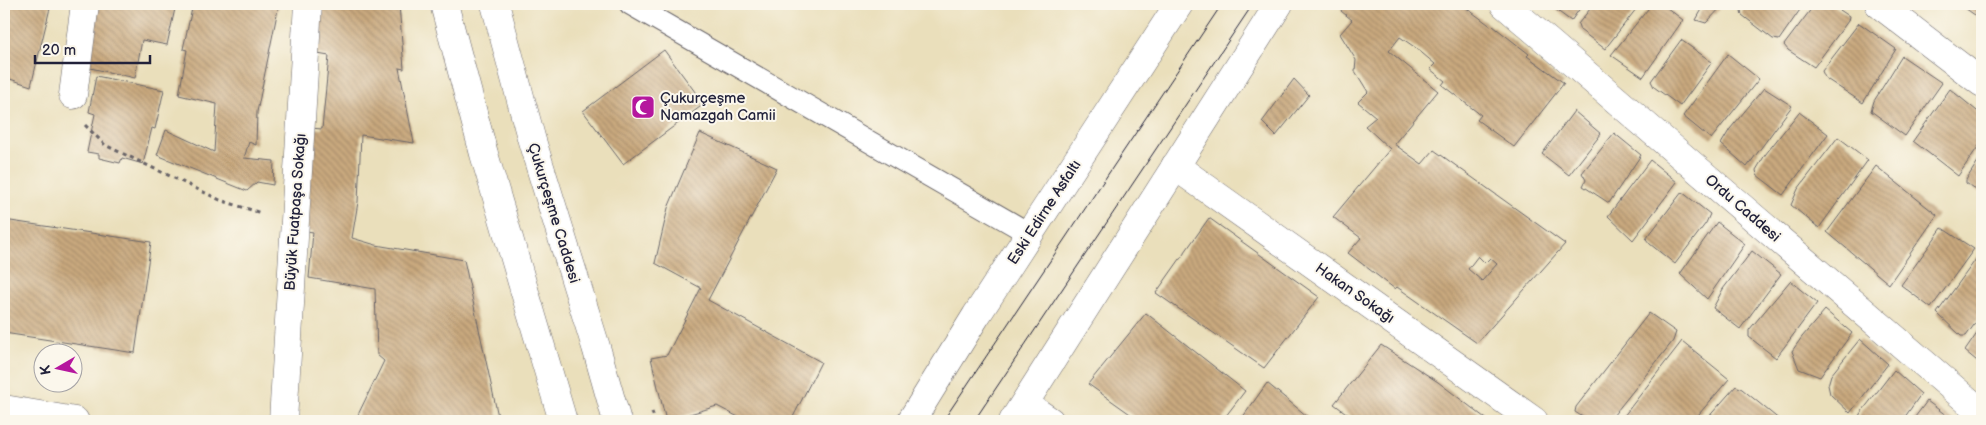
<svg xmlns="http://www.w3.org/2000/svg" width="1986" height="425" font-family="'Balsamiq Sans',sans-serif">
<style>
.building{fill:url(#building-back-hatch);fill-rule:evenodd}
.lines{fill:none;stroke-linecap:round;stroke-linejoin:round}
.lane-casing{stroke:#686468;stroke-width:23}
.street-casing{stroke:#686468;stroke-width:29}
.primary-casing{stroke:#686468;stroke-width:29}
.path{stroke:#686468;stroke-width:3;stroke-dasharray:4 4;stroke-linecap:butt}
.lane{stroke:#fff;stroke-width:21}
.street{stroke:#fff;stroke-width:28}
.primary{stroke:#fff;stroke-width:28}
.tram{stroke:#22223b;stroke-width:1}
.labels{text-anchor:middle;stroke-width:4;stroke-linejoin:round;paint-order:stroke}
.poi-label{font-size:15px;fill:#22223b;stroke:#fbf7ec;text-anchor:start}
.street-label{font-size:15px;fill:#22223b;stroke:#fbf7ec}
</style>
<defs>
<pattern id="building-back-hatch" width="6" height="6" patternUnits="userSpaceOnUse" patternTransform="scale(1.25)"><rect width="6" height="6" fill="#c9a97e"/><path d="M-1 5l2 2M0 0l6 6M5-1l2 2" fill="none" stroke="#a38968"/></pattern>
</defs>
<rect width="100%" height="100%" fill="#fbf7ec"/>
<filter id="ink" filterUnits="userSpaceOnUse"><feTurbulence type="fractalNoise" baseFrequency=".02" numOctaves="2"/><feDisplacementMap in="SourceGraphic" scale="10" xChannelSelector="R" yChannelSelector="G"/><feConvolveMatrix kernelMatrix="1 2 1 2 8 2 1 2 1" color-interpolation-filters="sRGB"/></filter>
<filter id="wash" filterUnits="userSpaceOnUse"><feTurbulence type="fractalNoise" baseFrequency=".0096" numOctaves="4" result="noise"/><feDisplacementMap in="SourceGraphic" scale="20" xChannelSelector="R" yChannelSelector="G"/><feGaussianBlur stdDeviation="1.12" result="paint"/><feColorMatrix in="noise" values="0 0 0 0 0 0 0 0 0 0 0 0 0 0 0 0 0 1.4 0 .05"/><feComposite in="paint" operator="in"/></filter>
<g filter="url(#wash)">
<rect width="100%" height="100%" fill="#eadfbb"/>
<g id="blocks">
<g class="building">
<polygon points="4,4 51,4 31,86 4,77"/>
<polygon points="99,4 176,4 167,45 142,40 135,78 86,67"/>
<polygon points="193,4 279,4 257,112 256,145 249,142 244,158 274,161 273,185 257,182 247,191 157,155 166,130 214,152 217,104 179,95 187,50 183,49"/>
<polygon points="315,4 399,4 404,69 399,68 414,143 361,135 358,202 352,238 376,245 464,260 499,421 355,421 384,361 377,355 375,289 309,278 313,232 307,231 310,128 322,129 329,56 312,53"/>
<path d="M1345 4H1461L1492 27 1493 26 1529 54 1527 56 1564 83 1514 147 1477 120 1481 115 1442 85 1445 81 1430 69 1435 64 1416 48 1400 37 1389 51 1438 91 1394 144 1422 164 1434 150 1565 244 1477 343 1397 287 1395 289 1348 253 1361 238 1333 217 1390 149 1365 126 1376 117 1358 102 1368 92 1355 71 1356 60 1340 34 1352 20 1341 11ZM1478 256 1485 263 1490 258 1497 264 1482 281 1468 269Z"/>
<polygon points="1548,4 1583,4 1571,21"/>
<polygon points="1594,4 1640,4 1605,49 1580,30 1578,24"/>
<polygon points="1652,4 1662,4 1683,20 1643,77 1611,55"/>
<polygon points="1705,4 1724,4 1706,23 1696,20"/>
<polygon points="1747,4 1804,4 1779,40 1773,39 1742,15 1741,11"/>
<polygon points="1815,4 1831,4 1849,16 1848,21 1814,67 1788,50 1784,45"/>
<polygon points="1961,4 1982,4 1982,20 1962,6"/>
<polygon points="1859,23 1896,49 1863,103 1825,78 1822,71"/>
<polygon points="1681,40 1712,62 1680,106 1654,87 1651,81"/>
<polygon points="664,50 704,104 623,164 583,111"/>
<polygon points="1728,54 1759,79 1711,139 1683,116"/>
<polygon points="1902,56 1942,83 1905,136 1871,111 1874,101"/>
<polygon points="96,76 164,90 155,129 152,128 143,164 122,158 120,163 99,158 99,154 87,152 95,114 89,112"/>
<polygon points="1294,79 1309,95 1276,136 1262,122"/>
<polygon points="1764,88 1792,106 1747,167 1721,144 1730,129"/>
<polygon points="1950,89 1982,115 1982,141 1958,176 1913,141"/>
<polygon points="1574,111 1601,134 1569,175 1542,154"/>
<polygon points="1799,112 1828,134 1783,195 1757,175 1756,170 1765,155"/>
<polygon points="700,133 777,168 708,300 821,362 791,421 746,421 717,406 666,421 651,358 667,355 701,288 655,263 668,208"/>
<polygon points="1614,133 1641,155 1609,203 1583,186 1586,180 1582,173"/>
<polygon points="1838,137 1868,160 1819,228 1791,205 1798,189"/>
<polygon points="1982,155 1982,194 1966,183 1966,180"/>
<polygon points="1650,160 1677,182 1633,240 1608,216"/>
<polygon points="1876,166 1937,215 1889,284 1827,232"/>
<polygon points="1682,192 1710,214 1706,223 1675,264 1650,244 1646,239"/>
<polygon points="1209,218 1319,297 1264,368 1156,293"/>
<polygon points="4,220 151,242 135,353 4,333"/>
<polygon points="1717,222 1745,244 1707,299 1680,274"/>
<polygon points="1942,228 1974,249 1931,308 1901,285"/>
<polygon points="1752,251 1781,274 1740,329 1713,308 1723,289"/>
<polygon points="1979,255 1982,255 1982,314 1966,336 1961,336 1937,313"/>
<polygon points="1790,281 1817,303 1776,358 1749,337 1749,330"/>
<polygon points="1825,310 1852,333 1820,377 1799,369 1792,351 1802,337"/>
<polygon points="1146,313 1245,391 1222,421 1140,421 1088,384"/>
<polygon points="1649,313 1676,332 1673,341 1609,421 1589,421 1575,412 1576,407"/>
<polygon points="1982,326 1982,365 1965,351"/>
<polygon points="1860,339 1888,364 1850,413 1830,394 1828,385 1831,375"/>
<polygon points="1682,341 1729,379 1693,421 1620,421"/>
<polygon points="1381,345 1438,382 1489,421 1357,421 1334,404"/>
<polygon points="1894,370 1921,394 1902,421 1858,421 1860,414"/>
<polygon points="1267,383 1313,421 1240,421"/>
<polygon points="1736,386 1742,389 1781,421 1705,421"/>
<polygon points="1927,401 1954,421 1912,421"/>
</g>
</g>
</g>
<g filter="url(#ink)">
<use href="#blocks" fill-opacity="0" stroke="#686468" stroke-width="1"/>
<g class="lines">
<g class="lane-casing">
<polyline id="lane" points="630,4 1030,234"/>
</g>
<g class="street-casing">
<g id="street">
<polyline points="1504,4 1982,413"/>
<polyline points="1879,4 1982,83"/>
<polyline points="73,95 85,4"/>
<polyline points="1175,166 1534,421"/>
<polyline points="1025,404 1050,421"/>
<polyline points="4,409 75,421"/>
<polyline points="283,421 308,4"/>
</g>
</g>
<g class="primary-casing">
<g id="primary">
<polyline points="444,4 484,154 563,421"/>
<polyline points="495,4 532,141 596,347 617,421"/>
<polyline points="911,421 976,316 1179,4"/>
<polyline points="1013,421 1279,4"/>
</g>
</g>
<g class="path">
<polyline points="85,125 105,145 220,200 261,213"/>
<polyline points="652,412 655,421"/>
</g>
<use href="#lane" class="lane"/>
<use href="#street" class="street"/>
<use href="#primary" class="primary"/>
<g class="tram">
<polyline points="943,421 1222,4"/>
<polyline points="974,421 1253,4"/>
</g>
</g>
</g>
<defs>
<g id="mosque-square" transform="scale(1.25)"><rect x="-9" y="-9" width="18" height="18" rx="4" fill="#b5179e" stroke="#fbf7ec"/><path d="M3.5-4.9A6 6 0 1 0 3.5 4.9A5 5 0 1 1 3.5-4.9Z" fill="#fff"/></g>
</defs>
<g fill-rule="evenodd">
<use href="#mosque-square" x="643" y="107"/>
</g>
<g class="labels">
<g class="poi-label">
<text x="660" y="103">Çukurçeşme<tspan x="660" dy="17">Namazgah Camii</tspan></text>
</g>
<g class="street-label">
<text transform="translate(1743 208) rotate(41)" y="5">Ordu Caddesi</text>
<text transform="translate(295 212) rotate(-86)" y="5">Büyük Fuatpaşa Sokağı</text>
<text transform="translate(1044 212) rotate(-57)" y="5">Eski Edirne Asfaltı</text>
<text transform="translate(554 213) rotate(73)" y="5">Çukurçeşme Caddesi</text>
<text transform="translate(1355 293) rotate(35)" y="5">Hakan Sokağı</text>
</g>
</g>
<rect width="1986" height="425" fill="none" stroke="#fbf7ec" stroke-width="20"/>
<g transform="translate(58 368) rotate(261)"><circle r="24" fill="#fbf7ec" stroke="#a4a2a5"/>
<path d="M0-4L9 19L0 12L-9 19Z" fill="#b5179e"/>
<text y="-8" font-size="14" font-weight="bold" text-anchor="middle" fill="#22223b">K</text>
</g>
<path d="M35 55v8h115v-8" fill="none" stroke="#22223b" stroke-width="2.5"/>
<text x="42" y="55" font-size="15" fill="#22223b" stroke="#fbf7ec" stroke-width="4" paint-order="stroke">20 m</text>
</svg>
